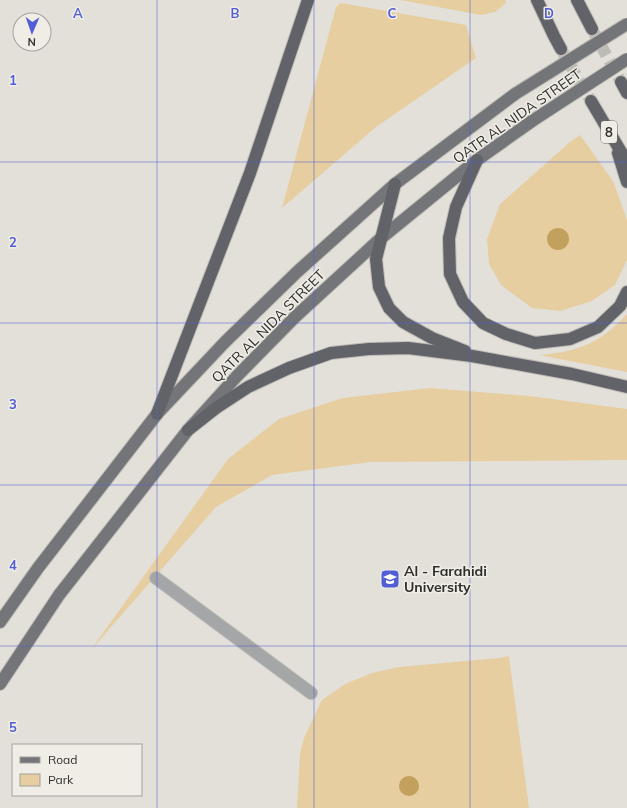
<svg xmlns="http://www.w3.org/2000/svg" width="627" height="808" font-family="Mulish,sans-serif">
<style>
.green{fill:#e6cea0}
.water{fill:#c2a05d}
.pier{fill:#e3e0da}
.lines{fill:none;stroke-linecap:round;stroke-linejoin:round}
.highway-tunnel{stroke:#bfbcb7;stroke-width:12;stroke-dasharray:12 6;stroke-linecap:butt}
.street-casing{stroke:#bfbcb7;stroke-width:14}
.primary-casing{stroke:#bfbcb7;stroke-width:14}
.highway-casing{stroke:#bfbcb7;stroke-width:14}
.street{stroke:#a5a6a8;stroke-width:12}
.primary{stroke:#737579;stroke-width:12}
.highway{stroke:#626369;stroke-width:12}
.primary-bridge-casing{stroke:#bfbcb7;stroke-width:14;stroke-linecap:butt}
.primary-bridge{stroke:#737579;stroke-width:12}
.grid{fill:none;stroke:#525ed5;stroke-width:1;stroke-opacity:0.55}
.labels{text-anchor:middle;stroke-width:3;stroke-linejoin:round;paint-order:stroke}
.shield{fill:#f0ede7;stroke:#696763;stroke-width:1}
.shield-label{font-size:13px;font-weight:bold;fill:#2f2e2b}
.street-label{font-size:14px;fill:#2f2e2b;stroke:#f0ede7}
.poi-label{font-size:14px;font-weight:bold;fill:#2f2e2b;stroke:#f0ede7;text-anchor:start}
.grid-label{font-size:13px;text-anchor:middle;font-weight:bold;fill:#525ed5;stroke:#f0ede7;stroke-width:3;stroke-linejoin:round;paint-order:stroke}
</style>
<rect width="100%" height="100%" fill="#e3e0da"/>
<g class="green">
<polygon points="400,0 505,0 506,3 495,12 481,15"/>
<polygon points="341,3 466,25 476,58 376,127 282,208 336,7"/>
<polygon points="580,135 613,181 627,220 627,260 615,285 592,301 560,311 532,308 501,285 489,264 487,239 500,204 570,142"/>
<path d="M627 314V372L539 355C578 352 601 343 627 314Z"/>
<polygon points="430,388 530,396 627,409 627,460 371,462 272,475 216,507 90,651 228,459 279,419 343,398"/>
<polygon points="509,656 529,808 297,808 300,754 304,738 322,700 345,684 372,673 399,667 499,658"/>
</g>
<g class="water">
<circle cx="558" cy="239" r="11"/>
<circle cx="409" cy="786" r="10"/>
</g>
<polygon class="pier" points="620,12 627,24 627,47 610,18"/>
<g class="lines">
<g class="highway-tunnel">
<polyline points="592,29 621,82"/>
<polyline points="561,49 591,101"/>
</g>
<g class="street-casing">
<polyline id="street" points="156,578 311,693"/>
</g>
<g class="primary-casing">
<g id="primary">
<polyline points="0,622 38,568 157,414 225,342 297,272 395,184 515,94"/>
<polyline points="0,684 59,595 188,430 237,376 295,317 380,239 477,160 532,121"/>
</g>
</g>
<g class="highway-casing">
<g id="highway">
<polyline points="537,0 554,36 561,49"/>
<polyline points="577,0 592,29"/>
<polyline points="621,82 627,93"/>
<polyline points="591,101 627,162"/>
<polyline points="618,153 627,182"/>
<polyline points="477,160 456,207 449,238 450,274 463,302 483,323 506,334 535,343 570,339 598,327 620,306 627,292"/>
<polyline points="395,184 376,259 379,287 389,308 403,322 432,338 465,351"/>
<polyline points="157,414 250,173 308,0"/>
<polyline points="188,430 216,408 248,387 289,368 331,353 369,349 408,348 472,356 572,374 627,387"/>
</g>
</g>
<use href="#street" class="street"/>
<use href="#primary" class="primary"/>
<use href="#highway" class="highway"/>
<g class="primary-bridge-casing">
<g id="primary-bridge">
<polyline points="515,94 627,24"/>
<polyline points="532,121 627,59"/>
</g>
</g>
<use href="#primary-bridge" class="primary-bridge"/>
</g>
<path class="grid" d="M157 0V808M314 0V808M470 0V808M0 162H627M0 323H627M0 485H627M0 646H627"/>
<defs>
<g id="university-square" transform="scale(1)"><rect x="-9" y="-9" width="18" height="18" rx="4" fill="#525ed5" stroke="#f0ede7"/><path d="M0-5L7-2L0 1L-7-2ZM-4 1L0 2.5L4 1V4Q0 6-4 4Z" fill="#fff"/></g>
</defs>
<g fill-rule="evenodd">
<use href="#university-square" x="390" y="579"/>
</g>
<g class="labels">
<rect class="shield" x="601" y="121" width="16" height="22" rx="3"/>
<g class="shield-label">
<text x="609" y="137">8</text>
</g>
<g class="street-label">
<text transform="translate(517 116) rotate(-35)" y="5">QATR AL NIDA STREET</text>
<text transform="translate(268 326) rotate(-45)" y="5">QATR AL NIDA STREET</text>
</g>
<g class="poi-label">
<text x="404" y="576">Al - Farahidi<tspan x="404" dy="16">University</tspan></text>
</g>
</g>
<g class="grid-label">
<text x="78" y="18">A</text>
<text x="235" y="18">B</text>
<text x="392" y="18">C</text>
<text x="549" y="18">D</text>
<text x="13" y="85">1</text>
<text x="13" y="247">2</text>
<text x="13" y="409">3</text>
<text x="13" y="570">4</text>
<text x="13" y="732">5</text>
</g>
<rect x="12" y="744" width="130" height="52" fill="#f0ede7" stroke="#a3a19c"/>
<rect x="20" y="757" width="20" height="6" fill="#737579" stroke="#a3a19c"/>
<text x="48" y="764" font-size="12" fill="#2f2e2b">Road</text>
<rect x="20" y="774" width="20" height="12" fill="#e6cea0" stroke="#a3a19c"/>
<text x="48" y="784" font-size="12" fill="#2f2e2b">Park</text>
<g transform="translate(32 32) rotate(182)"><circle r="19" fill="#f0ede7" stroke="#a3a19c"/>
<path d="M0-3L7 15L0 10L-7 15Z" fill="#525ed5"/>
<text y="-6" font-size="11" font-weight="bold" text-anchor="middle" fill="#2f2e2b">N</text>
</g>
</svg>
